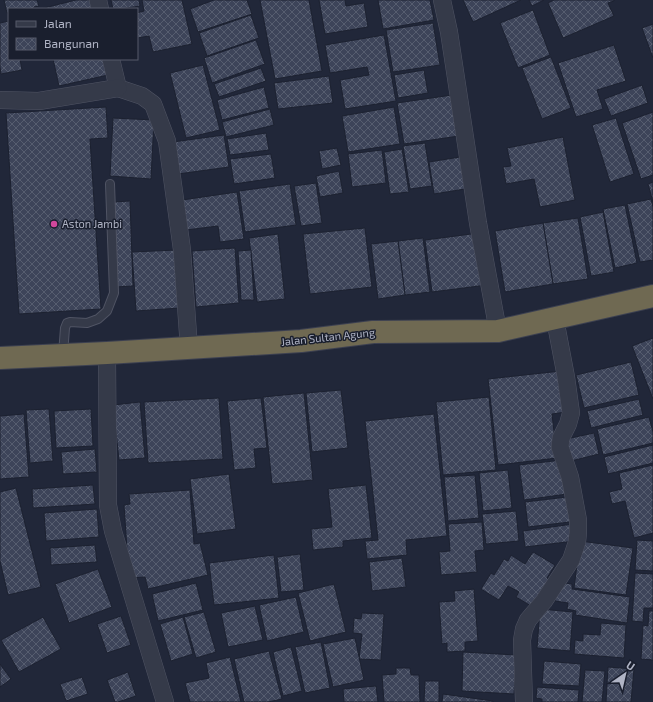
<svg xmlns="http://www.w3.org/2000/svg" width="653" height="702" font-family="'Exo 2',sans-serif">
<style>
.building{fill:url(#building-cross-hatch);stroke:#1c2130}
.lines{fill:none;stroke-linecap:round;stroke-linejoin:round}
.lane-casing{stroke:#505464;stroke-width:10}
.street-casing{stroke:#505464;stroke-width:18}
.highway-casing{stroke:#3d4151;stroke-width:24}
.lane{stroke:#353a49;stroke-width:8}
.street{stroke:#353a49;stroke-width:17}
.highway{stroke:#6f6952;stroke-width:22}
.hotel-dot{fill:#d1479c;stroke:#1a1f2e;stroke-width:1.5}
.labels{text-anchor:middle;stroke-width:3;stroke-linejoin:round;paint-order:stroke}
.poi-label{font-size:11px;fill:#b0b4c5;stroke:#1a1f2e;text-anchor:start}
.street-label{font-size:11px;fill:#b0b4c5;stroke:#1a1f2e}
</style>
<defs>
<pattern id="building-cross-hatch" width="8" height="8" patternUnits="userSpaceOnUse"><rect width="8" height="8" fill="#3d4459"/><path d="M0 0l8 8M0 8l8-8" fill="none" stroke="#565d6f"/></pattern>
</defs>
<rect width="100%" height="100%" fill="#212739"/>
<g class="building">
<polygon points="4,0 37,0 39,6 34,7 34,9 9,9 9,13 7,13"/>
<polygon points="76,0 91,0 93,9 40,9"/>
<polygon points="111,0 139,0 140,6 121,9 113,9"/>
<polygon points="142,0 182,0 192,44 153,52 149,36 137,38 137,13 144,11"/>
<polygon points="214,0 247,0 252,14 198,32 190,9"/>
<polygon points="260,0 309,0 322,71 275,79"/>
<polygon points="319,0 345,0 346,6 364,3 368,27 325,34"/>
<polygon points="378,0 430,0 434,20 383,29"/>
<polygon points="463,0 521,0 473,22"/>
<polygon points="529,0 544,0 532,6"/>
<polygon points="554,0 614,0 614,1 608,3 614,16 563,38 548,3"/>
<polygon points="533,10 550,55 518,68 500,23"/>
<polygon points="251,15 259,38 207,56 199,33"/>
<polygon points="9,21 9,59 20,59 22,70 1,74 0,67 0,23"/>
<polygon points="433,23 440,65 393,72 386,30"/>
<polygon points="653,24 653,58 642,28"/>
<polygon points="384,35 396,101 345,109 340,80 369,75 367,67 330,73 325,45"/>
<polygon points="256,40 265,64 212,83 204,58"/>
<polygon points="614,45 626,81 597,90 603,109 576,117 558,63"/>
<polygon points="551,57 571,108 542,119 522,68"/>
<polygon points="53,59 105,59 108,75 59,86"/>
<polygon points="203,65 220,130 186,138 170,73"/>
<polygon points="261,68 266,81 219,97 214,84"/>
<polygon points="424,70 428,93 398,98 394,75"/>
<polygon points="329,76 333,103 278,109 274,83"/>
<polygon points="642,85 648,103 611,116 604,99"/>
<polygon points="264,87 269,108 222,120 217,100"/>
<polygon points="452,95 459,136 404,144 397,103"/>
<polygon points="106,107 108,138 90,139 101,309 19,314 6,113"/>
<polygon points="394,107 400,144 348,152 342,116"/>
<polygon points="270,109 274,125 226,137 222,122"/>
<polygon points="653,112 653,175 641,179 622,123"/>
<polygon points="113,118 154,120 151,179 110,176"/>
<polygon points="616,118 634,174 610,182 592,125"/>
<polygon points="266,133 269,150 230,155 227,139"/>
<polygon points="224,135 229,167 178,174 173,142"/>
<polygon points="563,137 575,200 540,207 534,179 506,184 503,167 511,166 507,148"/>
<polygon points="425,143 432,186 410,189 403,146"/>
<polygon points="337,148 341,165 322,169 319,151"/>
<polygon points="402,149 409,192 390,194 384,152"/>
<polygon points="382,150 386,183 352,187 348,154"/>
<polygon points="271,154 275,178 234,184 230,159"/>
<polygon points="460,157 465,189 434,194 429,162"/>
<polygon points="339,171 343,193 320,197 316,176"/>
<polygon points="653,182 653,202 648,184"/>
<polygon points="316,183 322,223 301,226 294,186"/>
<polygon points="290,184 296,225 245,232 239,191"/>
<polygon points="237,192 244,239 220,242 218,226 186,230 182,200"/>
<polygon points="651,199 653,207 653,260 640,262 627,204"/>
<polygon points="130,201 133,286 115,287 113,202"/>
<polygon points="625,205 637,263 615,268 603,209"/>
<polygon points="603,212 614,272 591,276 580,217"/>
<polygon points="578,218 588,279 553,284 543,223"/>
<polygon points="543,223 553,284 505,292 495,231"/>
<polygon points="365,228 372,287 310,294 303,234"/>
<polygon points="479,233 487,285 432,292 425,240"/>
<polygon points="278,234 285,299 257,302 249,238"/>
<polygon points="423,238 430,292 405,295 398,241"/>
<polygon points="398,241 405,295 378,299 371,244"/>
<polygon points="235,248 239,303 196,307 192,251"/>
<polygon points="177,250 180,308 136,311 132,252"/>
<polygon points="251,250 254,300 241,300 238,251"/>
<polygon points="653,338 653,399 632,346"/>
<polygon points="631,362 639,395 584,408 576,375"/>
<polygon points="561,371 566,412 552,414 557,458 498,465 488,379"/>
<polygon points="341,390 348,448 312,452 306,393"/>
<polygon points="304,393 313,480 272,484 263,397"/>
<polygon points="489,397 496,470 443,475 436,402"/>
<polygon points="219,398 223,459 148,463 144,402"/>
<polygon points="261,398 267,448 254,449 256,468 234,470 227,401"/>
<polygon points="639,399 643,415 591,428 587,411"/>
<polygon points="140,402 145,458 119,460 113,405"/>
<polygon points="49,409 53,461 30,463 26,410"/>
<polygon points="91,409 93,446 56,448 54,411"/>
<polygon points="24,414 29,477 0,479 0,416"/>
<polygon points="434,414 447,536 406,540 407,555 367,559 365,541 378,540 365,421"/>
<polygon points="649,417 653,432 653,443 603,455 597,429"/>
<polygon points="594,433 599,454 571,461 566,439"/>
<polygon points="653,445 653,463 608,474 604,457"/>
<polygon points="95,449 97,472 63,474 61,452"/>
<polygon points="562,460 567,494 524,500 519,465"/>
<polygon points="653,465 653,533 634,538 625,501 612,504 609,492 622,489 619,473"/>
<polygon points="508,470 512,508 483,511 479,473"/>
<polygon points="229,474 236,529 197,534 190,479"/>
<polygon points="475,475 479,518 448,521 444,477"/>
<polygon points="93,485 95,504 33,508 32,489"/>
<polygon points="366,485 372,538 343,541 343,547 313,550 311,529 332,527 328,489"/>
<polygon points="16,488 41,587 8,595 0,561 0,492"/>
<polygon points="190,490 194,544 200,543 208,575 148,589 145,577 129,578 124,505 130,504 129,494"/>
<polygon points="567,497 570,522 528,527 525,502"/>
<polygon points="97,509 99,537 46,541 44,513"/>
<polygon points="516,511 519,541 486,544 482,514"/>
<polygon points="482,522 484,550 475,551 477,572 441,575 439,552 450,551 448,524"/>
<polygon points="573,524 575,541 525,547 523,531"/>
<polygon points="637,540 653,541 653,571 635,570"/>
<polygon points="580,541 633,548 626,595 574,588"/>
<polygon points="95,545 97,562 51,565 50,548"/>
<polygon points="533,552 555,565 547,578 553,581 536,609 516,597 519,592 508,586 499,600 481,589 491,573 494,575 504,559 508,561 511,555 525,564"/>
<polygon points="300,554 304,590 281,592 277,557"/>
<polygon points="274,555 279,598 214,605 209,563"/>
<polygon points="402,558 406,587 372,591 369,562"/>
<polygon points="98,569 112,607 69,623 55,584"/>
<polygon points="635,573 653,574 653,608 644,608 643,622 632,621"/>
<polygon points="557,582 572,584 572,589 630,597 627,623 575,615 576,611 567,609 568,603 555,601"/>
<polygon points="196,583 203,610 158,621 152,594"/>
<polygon points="334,584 346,632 310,641 298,593"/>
<polygon points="474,589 478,641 465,642 465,651 447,652 447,643 442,644 439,602 455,601 454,591"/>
<polygon points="296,597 304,632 267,641 259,605"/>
<polygon points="255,606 263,640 228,647 221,613"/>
<polygon points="540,609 573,612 570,651 537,648"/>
<polygon points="649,611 653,611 653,660 641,659 643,625 648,626"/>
<polygon points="204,612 216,652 196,658 184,617"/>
<polygon points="362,613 384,614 381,660 359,659 362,634 353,633 354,618 361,619"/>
<polygon points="121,616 131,645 107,653 97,624"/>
<polygon points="43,617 61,649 19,672 1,640"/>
<polygon points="183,617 193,654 171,661 160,624"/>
<polygon points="601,623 626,625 624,658 574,654 575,640 583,641 583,634 600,635"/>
<polygon points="355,638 364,680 333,687 323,644"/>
<polygon points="321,642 330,688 305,693 295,647"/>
<polygon points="291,647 302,691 283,696 273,652"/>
<polygon points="269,651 282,699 268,702 244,702 234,659"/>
<polygon points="463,652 516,655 514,694 462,691"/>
<polygon points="230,657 241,702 190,702 185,683 209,678 206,663"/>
<polygon points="544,661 581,664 579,686 542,684"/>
<polygon points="0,664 11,679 0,687"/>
<polygon points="608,667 634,669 631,702 606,702"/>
<polygon points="396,668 410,668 411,675 419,675 420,702 384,702 382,675 396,674"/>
<polygon points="585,670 605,671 602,702 582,702"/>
<polygon points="128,672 136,696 118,702 115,702 107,680"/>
<polygon points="82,677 88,694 66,701 60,684"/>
<polygon points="425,681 439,681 439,702 424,702"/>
<polygon points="376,686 378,702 344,702 343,689"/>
<polygon points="537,687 579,690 578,702 542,702 542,699 536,698"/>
<polygon points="443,694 493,701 493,702 442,702"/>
</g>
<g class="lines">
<g class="lane-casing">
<polyline id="lane" points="63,354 65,328 67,323 70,322 87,323 98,319 107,311 114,293 110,184"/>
</g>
<g class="street-casing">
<g id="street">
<polyline points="98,0 100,9"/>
<polyline points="442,0 449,32 478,223 498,331"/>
<polyline points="111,59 118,88 142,96 153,104 167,141 182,250 189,348"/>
<polyline points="0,100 39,101 118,88"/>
<polyline points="107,353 108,505 113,531 165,702"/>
<polyline points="524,702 522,640 524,629 528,620 544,601 571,560 577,542 578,533 578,520 570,477 560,447 561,438 568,424 571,413 566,377 555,319"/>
</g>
</g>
<g class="highway-casing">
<polyline id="highway" points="0,358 107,353 301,341 373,332 498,331 653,296"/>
</g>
<use href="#lane" class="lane"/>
<use href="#street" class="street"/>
<use href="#highway" class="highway"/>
</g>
<circle class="hotel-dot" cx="54" cy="224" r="4"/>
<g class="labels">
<g class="poi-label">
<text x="62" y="228">Aston Jambi</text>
</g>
<g class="street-label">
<text transform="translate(328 337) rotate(-6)" y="4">Jalan Sultan Agung</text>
</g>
</g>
<rect x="8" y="8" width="130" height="52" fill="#1a1f2e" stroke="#565b6a"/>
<rect x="16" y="21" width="20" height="6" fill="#353a49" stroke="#565b6a"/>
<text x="44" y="28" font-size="12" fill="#b0b4c5">Jalan</text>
<rect x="16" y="38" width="20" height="12" fill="url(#building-cross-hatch)" stroke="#565b6a"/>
<text x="44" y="48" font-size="12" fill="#b0b4c5">Bangunan</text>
<g transform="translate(625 674) rotate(34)" stroke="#1a1f2e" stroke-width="3" paint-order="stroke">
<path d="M0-3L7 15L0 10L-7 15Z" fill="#b0b4c5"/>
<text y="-6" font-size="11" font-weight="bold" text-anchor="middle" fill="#b0b4c5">U</text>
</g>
</svg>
